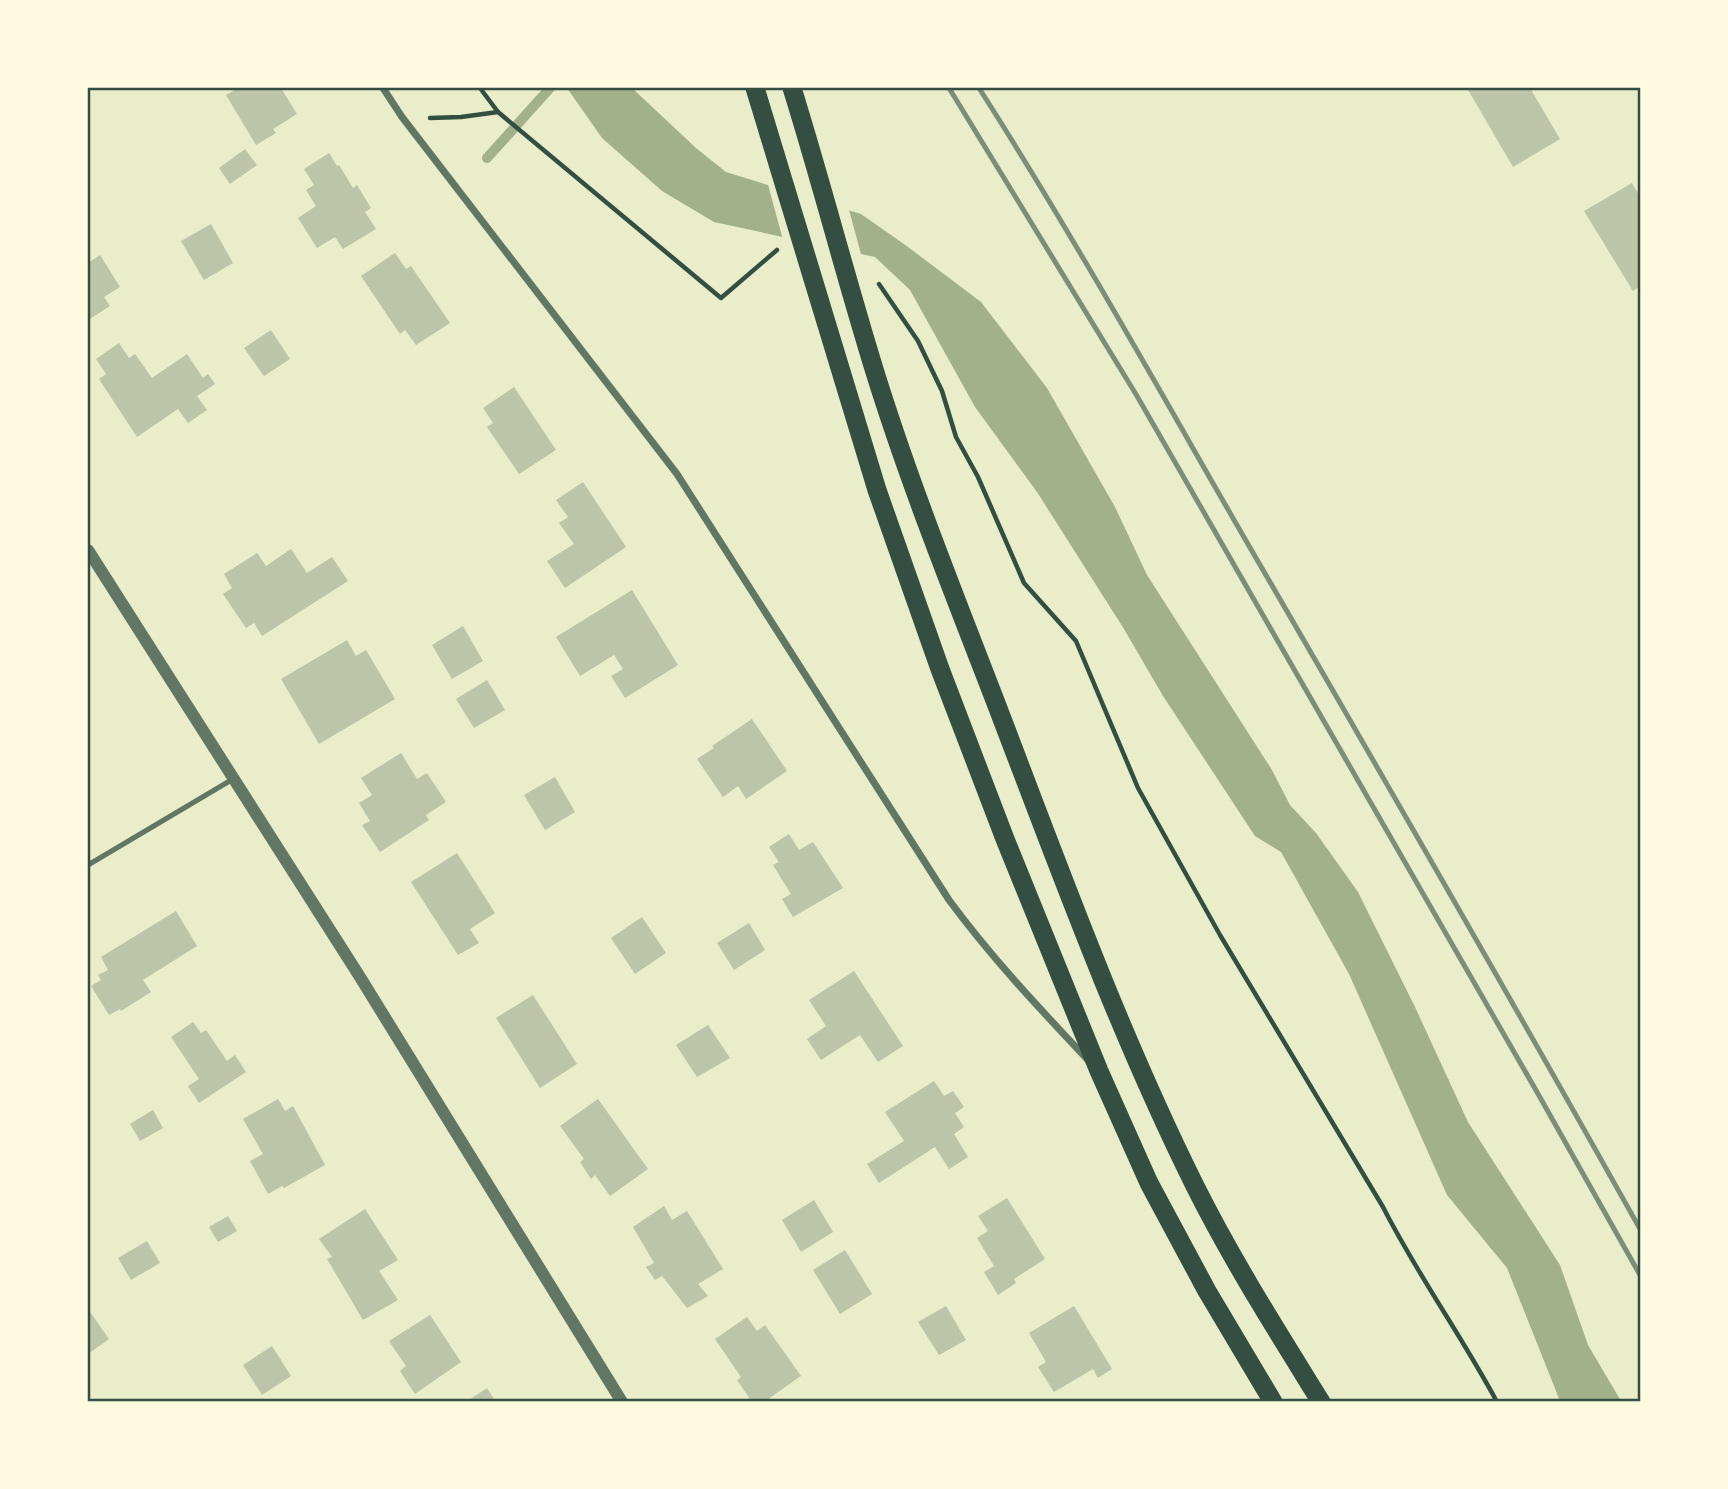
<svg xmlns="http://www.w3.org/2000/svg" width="1728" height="1489" font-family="'Playfair Display',serif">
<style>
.water{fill:#a3b18a}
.pier{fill:#e9edc9}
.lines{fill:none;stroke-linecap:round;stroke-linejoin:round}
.stream{stroke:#a3b18a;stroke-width:10}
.building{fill:#bcc5a7}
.path{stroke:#344e41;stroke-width:4.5}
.service{stroke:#617663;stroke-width:5}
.minor{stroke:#617663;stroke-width:7}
.tertiary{stroke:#617663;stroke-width:12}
.trunk{stroke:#344e41;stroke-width:19}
.rail{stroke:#7c8e77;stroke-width:5}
.neatline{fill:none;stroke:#344e41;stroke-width:2.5}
</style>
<rect width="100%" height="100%" fill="#e9edc9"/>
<polygon class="water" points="567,88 632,88 696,148 726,172 861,214 908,247 981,302 1047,388 1115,507 1147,575 1272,770 1290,805 1316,833 1358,892 1415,1007 1468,1122 1560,1265 1588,1345 1621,1401 1560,1401 1507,1268 1447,1195 1349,974 1281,852 1255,836 1163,696 1124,629 1037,492 975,407 910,290 875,257 714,222 662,191 602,138"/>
<polygon class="pier" points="767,181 848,206 862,258 783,240"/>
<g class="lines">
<polyline class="stream" points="487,158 550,88"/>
</g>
<g class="building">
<polygon points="231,88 281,88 297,114 273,129 276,133 256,145 226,95 233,91"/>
<polygon points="1467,88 1530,88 1560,139 1513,167"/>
<polygon points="245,149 257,165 230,184 219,168"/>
<polygon points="329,153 337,166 339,165 353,188 357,185 371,208 365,212 376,229 343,249 335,237 317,248 298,218 316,206 306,190 314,185 304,169"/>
<polygon points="1632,183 1640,197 1640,286 1633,291 1584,211"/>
<polygon points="211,224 233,263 204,280 181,241"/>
<polygon points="395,253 406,269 411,266 450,323 416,345 405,330 400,334 361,276"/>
<polygon points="100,255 120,287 104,297 110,306 88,320 88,263"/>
<polygon points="271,330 290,359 264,376 244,348"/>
<polygon points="119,343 129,358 135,354 152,378 187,354 203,378 208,374 215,384 197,396 207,410 188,423 178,409 137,437 99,379 106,374 96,359"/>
<polygon points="514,387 556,450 519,474 487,427 493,423 483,408"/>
<polygon points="583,482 626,547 565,588 547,561 574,544 559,523 568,517 556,500"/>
<polygon points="291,549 307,573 332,557 348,581 262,636 254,623 246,628 223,594 232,588 224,574 257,553 266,566"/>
<polygon points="632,590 678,665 625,698 611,676 623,669 614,655 580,676 556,637"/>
<polygon points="463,626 483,661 452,679 432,645"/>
<polygon points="347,640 356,656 366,650 395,699 319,744 281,679"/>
<polygon points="487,680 505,710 474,728 456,699"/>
<polygon points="752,719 787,771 746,799 738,786 723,797 697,759 714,748 712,746"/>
<polygon points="401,753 417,779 427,773 446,802 426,815 429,820 380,852 362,825 370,821 359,803 372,795 361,778"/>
<polygon points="555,777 575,812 545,830 524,795"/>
<polygon points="789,834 799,850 813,842 843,888 793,917 782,899 791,894 773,865 779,862 769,847"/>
<polygon points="457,853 495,913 470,929 479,943 458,955 411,882"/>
<polygon points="176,911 197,946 143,980 151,992 121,1011 120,1009 109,1015 91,986 101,980 98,975 108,970 101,957"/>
<polygon points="642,917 666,953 635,974 611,938"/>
<polygon points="749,923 765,950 734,970 717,943"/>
<polygon points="854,971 903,1046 878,1062 860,1035 821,1060 807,1039 826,1026 809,1000"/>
<polygon points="533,995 577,1064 540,1088 496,1018"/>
<polygon points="193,1022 201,1033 206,1030 227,1061 235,1055 246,1072 199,1103 188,1086 199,1079 171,1037"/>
<polygon points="708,1025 730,1058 697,1077 676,1045"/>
<polygon points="934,1081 944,1096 953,1091 964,1107 955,1113 964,1127 954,1134 968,1157 949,1169 935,1147 879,1183 867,1164 904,1141 885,1112"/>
<polygon points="278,1099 285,1111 293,1106 325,1165 284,1188 282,1186 268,1194 250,1161 263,1154 243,1119"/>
<polygon points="598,1099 648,1169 610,1196 595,1175 591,1179 580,1162 584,1159 560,1126"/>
<polygon points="153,1110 163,1128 140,1141 130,1124"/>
<polygon points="1007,1198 1045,1259 1014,1279 1016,1283 998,1295 984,1272 994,1266 977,1238 988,1231 978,1216"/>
<polygon points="814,1200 833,1232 801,1252 782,1220"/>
<polygon points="664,1206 672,1220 687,1211 723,1269 698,1284 708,1296 687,1308 662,1276 655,1280 646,1267 654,1263 633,1227"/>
<polygon points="365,1209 398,1260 379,1271 398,1300 363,1320 327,1259 332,1257 319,1239"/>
<polygon points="228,1216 237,1231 218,1242 209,1227"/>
<polygon points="147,1241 160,1263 131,1280 118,1258"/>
<polygon points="845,1250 872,1294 840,1314 813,1270"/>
<polygon points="946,1306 966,1340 939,1355 918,1322"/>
<polygon points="1074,1306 1112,1369 1098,1378 1093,1369 1054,1392 1038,1367 1046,1362 1029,1333"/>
<polygon points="88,1309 109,1339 88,1354"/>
<polygon points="430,1315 461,1362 415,1394 400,1371 406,1366 389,1341"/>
<polygon points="747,1317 757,1331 765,1325 801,1376 764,1402 752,1402 737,1380 741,1377 715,1339"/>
<polygon points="272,1346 291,1376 262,1395 243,1365"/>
<polygon points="487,1388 496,1402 466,1402"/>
</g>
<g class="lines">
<g class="path">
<polyline points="480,88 498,112 721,298 777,250"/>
<polyline points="430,118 461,117 498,112"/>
<path d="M879 284 918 341 942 391 956 437 978 477 1024 583 1076 641 1138 788 1220 935 1383 1207C1417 1274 1461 1335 1497 1402"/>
</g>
<polyline class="service" points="88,865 233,779"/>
<path class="minor" d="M383 88 402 117 677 474 949 900C991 957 1039 1008 1088 1060"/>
<polyline class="tertiary" points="88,550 360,977 622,1402"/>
<g class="trunk">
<polyline points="755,88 877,490 940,669 1005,839 1099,1071 1149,1183 1207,1291 1273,1402"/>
<path d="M792 88C821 181 845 275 874 369 911 489 959 606 1004 724 1063 879 1121 1037 1195 1186 1232 1260 1277 1331 1321 1402"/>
</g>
<g class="rail">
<polyline points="949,88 1137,396 1537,1092 1640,1275"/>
<path d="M979 88C1073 235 1158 388 1245 539 1378 768 1511 998 1640 1229"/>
</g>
</g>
<rect width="1728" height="1489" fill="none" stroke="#fefae0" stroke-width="178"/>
<rect x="89" y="89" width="1550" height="1311" class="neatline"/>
</svg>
